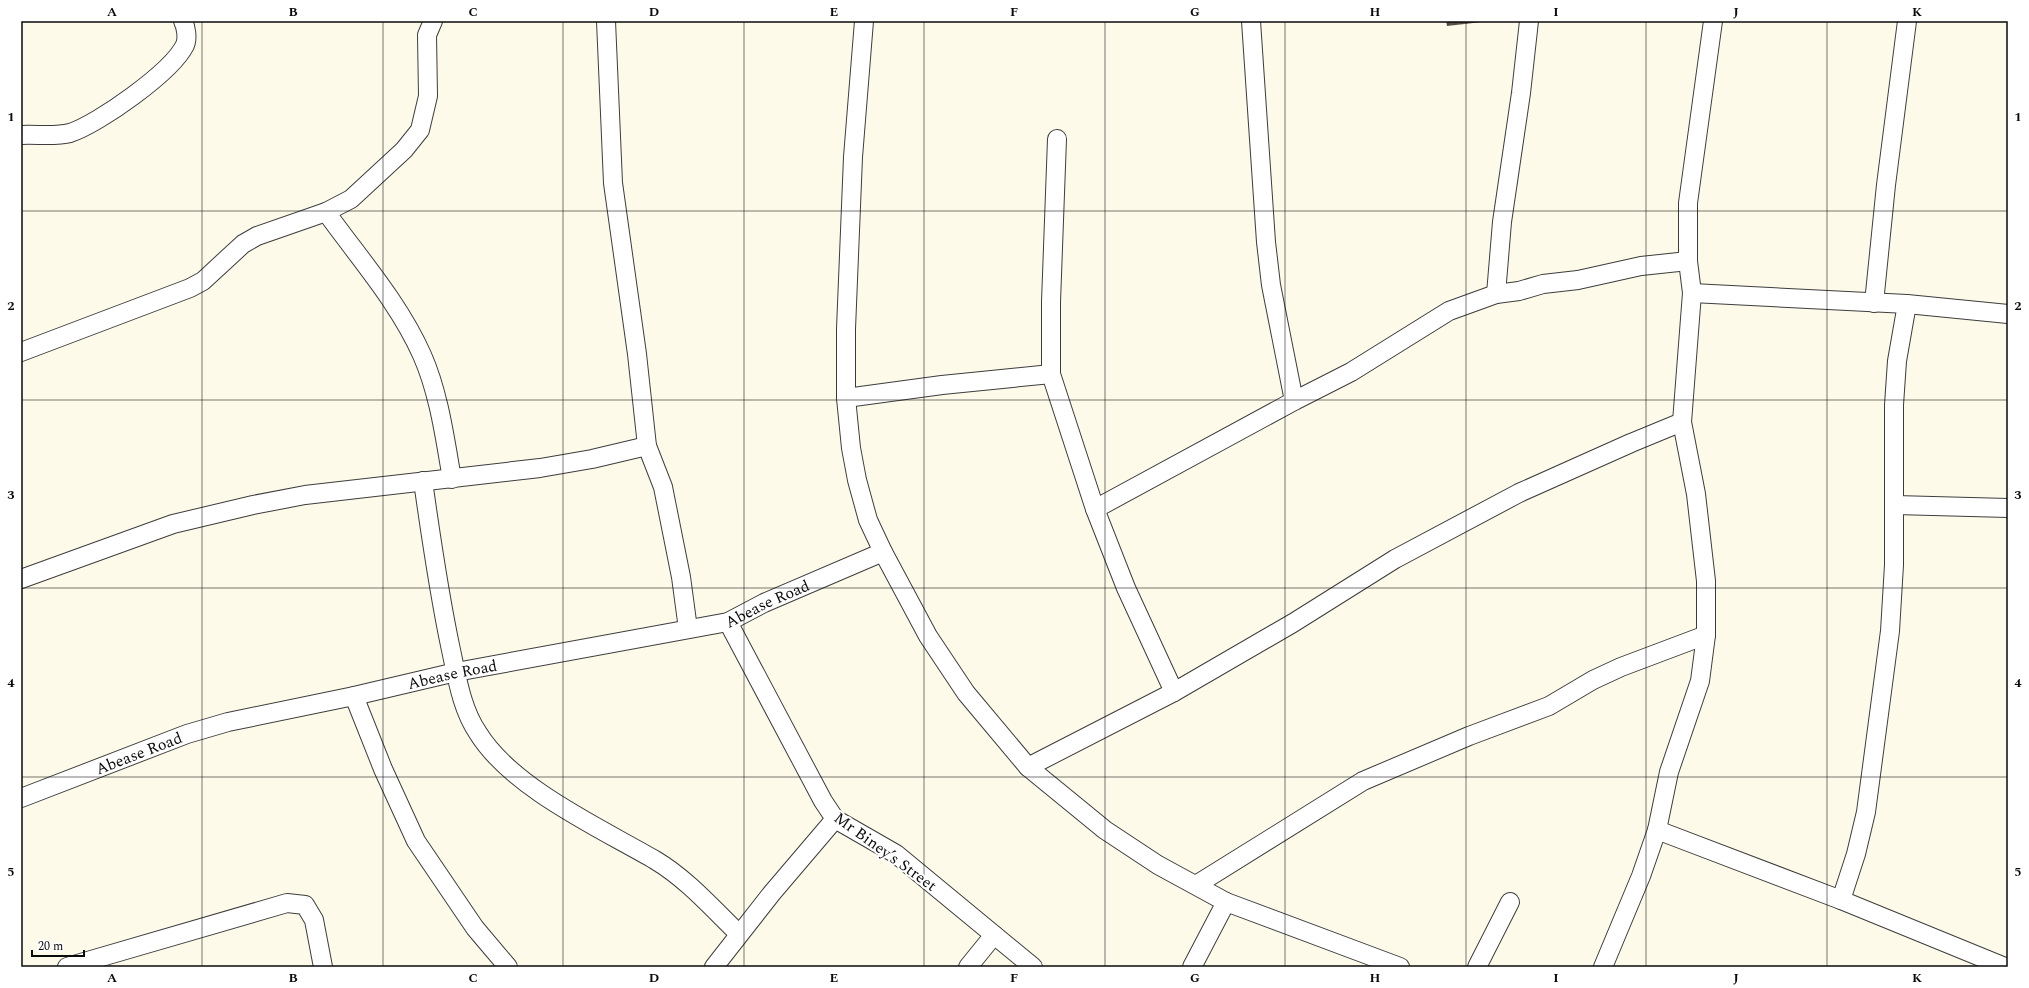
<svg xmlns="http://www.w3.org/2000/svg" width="2029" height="988" font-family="Spectral,serif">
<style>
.building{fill:url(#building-hatch)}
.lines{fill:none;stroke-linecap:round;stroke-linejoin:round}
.minor-casing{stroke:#3d3d3d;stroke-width:20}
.minor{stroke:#fff;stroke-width:18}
.grid{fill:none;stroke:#0a0a0a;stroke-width:1;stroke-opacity:0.55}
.labels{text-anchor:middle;stroke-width:4;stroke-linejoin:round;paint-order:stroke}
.street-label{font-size:16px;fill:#0a0a0a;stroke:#fff}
.neatline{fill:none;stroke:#0a0a0a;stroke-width:1.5}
.grid-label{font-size:13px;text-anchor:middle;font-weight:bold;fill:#0a0a0a}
</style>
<defs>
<pattern id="building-hatch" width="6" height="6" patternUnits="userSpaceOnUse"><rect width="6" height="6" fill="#524c47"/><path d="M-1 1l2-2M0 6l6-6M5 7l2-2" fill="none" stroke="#66615d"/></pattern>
</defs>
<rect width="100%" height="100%" fill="#fefae9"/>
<polygon class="building" points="1446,21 1482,21 1482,22 1447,26"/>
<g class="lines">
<g class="minor-casing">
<g id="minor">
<polyline points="606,21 613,183 637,354 647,446 663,487 681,577 688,629"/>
<polyline points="864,21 853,157 846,329 846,398 851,448 857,480 868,520 883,552 928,636 966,693 1028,767 1105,830 1158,865 1226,902 1400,967"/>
<polyline points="1251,21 1266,242 1271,285 1294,401"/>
<path d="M21 135C37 134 55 137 70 133 98 124 172 72 185 45 188 38 186 27 183 21"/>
<polyline points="1057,139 1051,302 1051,374 1095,509 1126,588 1174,692"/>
<path d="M326 212C359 258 399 303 422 355 439 393 445 439 452 479"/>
<polyline points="1692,293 1907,304 2008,314"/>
<polyline points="1496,294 1502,222 1521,93 1529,21"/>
<polyline points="1874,303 1886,185 1907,21"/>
<polyline points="21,352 190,288 203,281 243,244 257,236 326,212 351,199 404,150 420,130 428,96 427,35 433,21"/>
<polyline points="846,398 942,385 1051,374"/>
<path d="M423 481C431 538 439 594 451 650 457 678 462 710 478 733 512 788 600 828 655 860 687 879 713 909 739 934"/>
<polyline points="1895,505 2008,508"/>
<polyline points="1095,509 1294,401 1351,372 1449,311 1496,294 1519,291 1543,284 1578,280 1641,266 1688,261"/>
<polyline points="21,579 173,524 253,505 305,495 540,468 592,459 647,446"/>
<polyline points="728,622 823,801 835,819 896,854 1033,967"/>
<polyline points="354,696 383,769 416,841 475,928 508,967"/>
<polyline points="1028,767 1174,692 1293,623 1395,559 1519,493 1631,443 1682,422"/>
<path id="s1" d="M21 798 187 734 228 722 354 696 456 672 728 622 764 603 883 552"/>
<polyline points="1657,830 1841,900 2005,967"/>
<polyline points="1196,885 1363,781 1469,736 1549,706 1593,680 1621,667 1706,635"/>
<polyline points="1841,900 1856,854 1866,812 1890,631 1894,565 1894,405 1897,361 1907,304"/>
<polyline points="67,967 287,903 305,905 314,920 323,967"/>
<polyline points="714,967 772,893 835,819"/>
<polyline points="968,967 994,935"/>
<polyline points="1192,967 1226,902"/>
<polyline points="1477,967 1510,902"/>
<polyline points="1603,967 1641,876 1657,830 1669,772 1700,681 1706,635 1706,581 1696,494 1682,422 1692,293 1688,261 1688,203 1713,21"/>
</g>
</g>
<use href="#minor" class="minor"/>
</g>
<path class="grid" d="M202 21V967M383 21V967M563 21V967M744 21V967M924 21V967M1105 21V967M1285 21V967M1466 21V967M1646 21V967M1827 21V967M21 211H2008M21 400H2008M21 588H2008M21 777H2008"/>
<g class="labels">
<g class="street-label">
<text dy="6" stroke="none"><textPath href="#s1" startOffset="774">Abease Road</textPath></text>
<text dy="6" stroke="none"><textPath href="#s1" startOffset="450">Abease Road</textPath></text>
<text dy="6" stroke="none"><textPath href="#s1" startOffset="126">Abease Road</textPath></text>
<text transform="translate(886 851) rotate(36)" y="6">Mr Biney’s Street</text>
</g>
</g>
<rect width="2029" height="988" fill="none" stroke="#ffffff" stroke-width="44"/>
<path d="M32 950v6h52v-6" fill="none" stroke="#0a0a0a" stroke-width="2"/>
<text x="38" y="950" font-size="12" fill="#0a0a0a" stroke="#ffffff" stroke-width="3" paint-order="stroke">20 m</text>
<rect x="22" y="22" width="1985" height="944" class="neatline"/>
<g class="grid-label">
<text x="112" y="16">A</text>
<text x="293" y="16">B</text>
<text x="473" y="16">C</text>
<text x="654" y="16">D</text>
<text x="834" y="16">E</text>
<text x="1014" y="16">F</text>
<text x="1195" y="16">G</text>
<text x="1375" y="16">H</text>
<text x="1556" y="16">I</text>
<text x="1736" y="16">J</text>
<text x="1917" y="16">K</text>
<text x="11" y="121">1</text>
<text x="2018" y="121">1</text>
<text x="11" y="310">2</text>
<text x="2018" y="310">2</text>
<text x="11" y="499">3</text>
<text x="2018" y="499">3</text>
<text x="11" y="687">4</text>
<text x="2018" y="687">4</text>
<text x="11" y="876">5</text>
<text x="2018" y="876">5</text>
<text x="112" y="982">A</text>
<text x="293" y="982">B</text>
<text x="473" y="982">C</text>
<text x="654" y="982">D</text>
<text x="834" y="982">E</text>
<text x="1014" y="982">F</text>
<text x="1195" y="982">G</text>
<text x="1375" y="982">H</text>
<text x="1556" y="982">I</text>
<text x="1736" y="982">J</text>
<text x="1917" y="982">K</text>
</g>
</svg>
